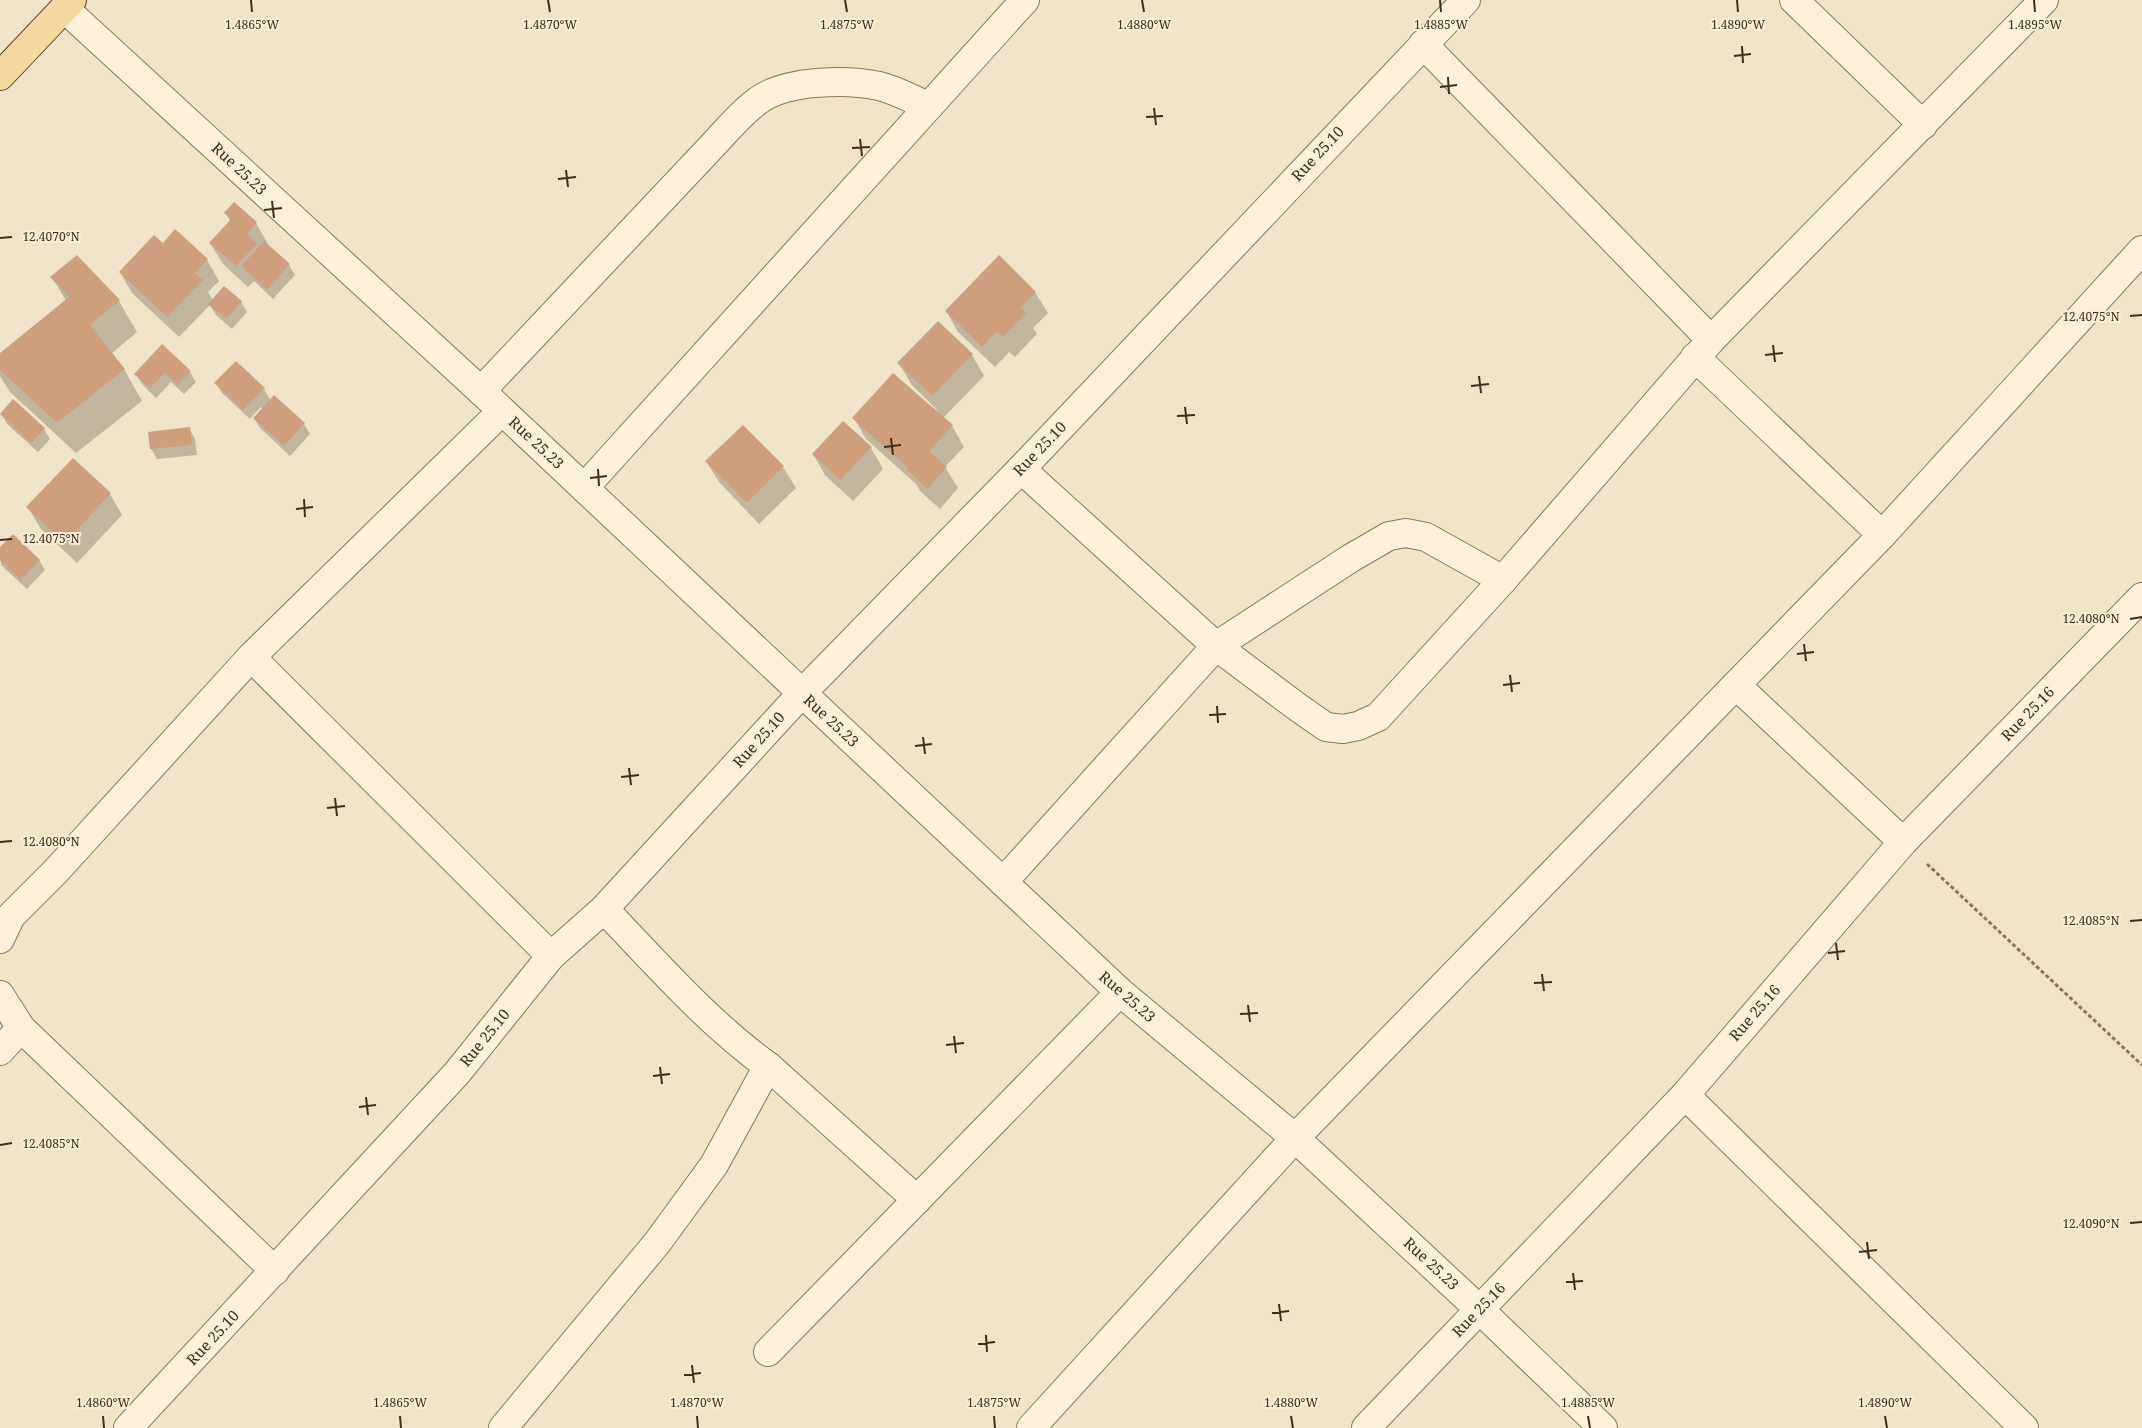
<svg xmlns="http://www.w3.org/2000/svg" width="2142" height="1428" font-family="'Noto Serif',serif">
<style>
.shadow{fill:#0003}
.building{fill:#cf9f7d}
.lines{fill:none;stroke-linecap:round;stroke-linejoin:round}
.minor-casing{stroke:#8d765c;stroke-width:30}
.major-casing{stroke:#5b4430;stroke-width:30}
.path{stroke:#8d765c;stroke-width:3;stroke-dasharray:4 2.5;stroke-linecap:butt}
.minor{stroke:#faf1dc;stroke-width:28}
.major{stroke:#f3d9a0;stroke-width:28}
.ticks{fill:none;stroke:#3d2e20;stroke-width:2}
.labels{text-anchor:middle;stroke-width:4;stroke-linejoin:round;paint-order:stroke}
.street-label{font-size:15px;fill:#3d2e20;stroke:#f7eed8}
.ticks-label{font-size:12px;text-anchor:middle;fill:#3d2e20;stroke:#f7eed8;stroke-width:4;stroke-linejoin:round;paint-order:stroke}
</style>
<rect width="100%" height="100%" fill="#f0e4c8"/>
<g class="shadow">
<polygon points="234,204 256,223 268,244 267,246 289,265 295,275 273,299 254,281 248,287 223,264 210,243 230,221 226,213"/>
<polygon points="163,244 207,260 219,281 208,292 213,300 241,302 247,312 232,329 216,315 210,305 179,337 132,293 120,272"/>
<polygon points="77,257 119,301 137,332 111,354 124,369 142,401 76,453 10,392 0,376 0,355 66,301 52,277"/>
<polygon points="1035,292 1048,313 1033,328 1037,334 1015,357 1009,352 995,367 958,332 946,311"/>
<polygon points="972,355 984,376 943,418 952,426 964,447 945,467 958,488 940,509 920,491 916,484 866,439 854,418 936,412 937,410 911,384 899,363"/>
<polygon points="190,372 196,382 184,394 171,382 156,398 142,384 136,374"/>
<polygon points="216,383 264,389 271,401 274,396 304,424 310,434 290,456 260,428 254,418 263,409 261,407 250,419 222,393"/>
<polygon points="13,400 44,429 50,439 38,452 7,424 1,413"/>
<polygon points="743,426 783,467 796,488 759,524 719,482 706,461"/>
<polygon points="189,428 195,439 197,455 157,459 151,449 149,433"/>
<polygon points="871,448 883,469 853,501 825,475 813,454"/>
<polygon points="73,459 110,494 122,515 77,563 40,528 28,507"/>
<polygon points="0,549 39,560 45,570 27,589 1,565"/>
</g>
<g class="building">
<polygon points="234,202 257,222 247,234 257,244 236,266 209,243 231,219 224,213"/>
<polygon points="175,229 208,259 195,273 203,280 167,317 119,272 154,235 163,243"/>
<polygon points="264,241 290,264 267,290 241,266"/>
<polygon points="77,255 120,300 90,325 125,369 57,423 0,370 0,353 69,297 50,277"/>
<polygon points="999,255 1036,292 1021,307 1026,313 1003,337 997,331 982,347 945,311"/>
<polygon points="224,286 242,301 226,319 208,304"/>
<polygon points="938,321 973,354 932,396 897,363"/>
<polygon points="162,344 191,371 178,385 165,373 150,388 134,374"/>
<polygon points="236,361 265,388 243,410 214,383"/>
<polygon points="893,373 953,425 929,451 947,467 927,489 907,470 908,468 852,418"/>
<polygon points="274,395 305,423 284,446 253,418"/>
<polygon points="13,399 45,428 31,443 0,414"/>
<polygon points="843,421 872,447 840,480 812,454"/>
<polygon points="743,425 784,466 747,503 705,461"/>
<polygon points="190,427 192,445 150,449 148,432"/>
<polygon points="73,458 111,493 65,543 26,507"/>
<polygon points="13,534 40,560 21,580 0,560 0,547"/>
</g>
<g class="lines">
<g class="minor-casing">
<g id="minor">
<polyline points="1794,0 1923,125"/>
<polyline points="64,8 481,391 1120,992 1295,1138 1480,1310 1603,1428"/>
<polyline points="1423,44 1711,340"/>
<polyline points="1695,357 1882,535"/>
<path d="M481 391 715 143C729 128 742 112 759 100 787 80 847 79 879 86 896 90 913 100 929 106"/>
<polyline points="1021,469 1216,646 1296,706 1326,727 1343,729 1358,726 1378,717 1503,580 1711,340 2044,0"/>
<polyline points="584,488 1025,0"/>
<polyline points="251,657 551,956"/>
<polyline points="1736,685 1903,842"/>
<polyline points="1003,882 1216,646 1351,558 1389,536 1406,533 1426,537 1503,580"/>
<path d="M604 909C656 963 707 1022 768 1066L917 1200"/>
<polyline points="0,939 11,916 56,871 251,657 502,411"/>
<polyline points="0,995 21,1028 275,1271"/>
<polyline points="0,1051 21,1028"/>
<polyline points="1685,1095 2024,1428"/>
<polyline points="768,1352 1120,992"/>
<polyline points="128,1428 457,1073 551,956 604,909 802,693 1021,469 1466,0"/>
<polyline points="503,1428 657,1243 714,1165 768,1066"/>
<polyline points="1031,1428 1295,1138 1882,535 2142,250"/>
<polyline points="1366,1428 1685,1095 1903,842 2142,597"/>
</g>
</g>
<g class="major-casing">
<polyline id="major" points="0,76 72,0"/>
</g>
<polyline class="path" points="1927,864 2142,1065"/>
<use href="#minor" class="minor"/>
<use href="#major" class="major"/>
</g>
<path class="ticks" d="M251 0 252 12M548 0 550 12M845 0 847 12M1142 0 1144 12M1440 0 1441 12M1737 0 1738 12M2034 0 2035 12M1742 46 1743 63M1734 56 1751 54M1448 77 1449 94M1440 87 1457 85M1154 108 1156 125M1146 117 1163 116M860 139 862 156M852 148 870 147M566 170 568 187M558 179 576 177M272 201 274 218M264 210 282 208M0 238 12 237M2130 316 2142 315M1773 345 1775 362M1765 355 1783 353M1479 376 1481 393M1471 386 1489 384M1185 407 1187 424M1177 416 1195 415M891 438 893 455M884 447 901 445M598 469 599 486M590 478 607 476M304 499 305 517M296 509 313 507M0 540 12 539M2130 619 2142 617M1804 644 1806 661M1797 654 1814 652M1510 675 1512 692M1503 685 1520 683M1217 706 1218 723M1209 715 1226 714M923 737 925 754M915 746 932 744M629 768 631 785M621 777 639 775M335 798 337 816M327 808 345 806M0 842 12 841M2130 921 2142 920M1836 943 1838 960M1828 953 1845 951M1542 974 1544 991M1534 983 1552 982M1248 1005 1250 1022M1240 1014 1258 1013M954 1036 956 1053M946 1045 964 1043M660 1067 662 1084M653 1076 670 1074M366 1097 368 1115M359 1107 376 1105M0 1145 12 1143M2130 1223 2142 1222M1867 1242 1869 1259M1859 1252 1877 1250M1573 1273 1575 1290M1566 1282 1583 1281M1279 1304 1281 1321M1272 1313 1289 1311M986 1335 987 1352M978 1344 995 1342M692 1365 694 1383M684 1375 701 1373M103 1416 104 1428M400 1416 401 1428M697 1416 698 1428M994 1416 995 1428M1291 1416 1293 1428M1588 1416 1590 1428M1885 1416 1887 1428"/>
<g class="labels">
<g class="street-label">
<text transform="translate(1318 154) rotate(-47)" y="5">Rue 25.10</text>
<text transform="translate(239 169) rotate(43)" y="5">Rue 25.23</text>
<text transform="translate(536 443) rotate(43)" y="5">Rue 25.23</text>
<text transform="translate(1040 449) rotate(-46)" y="5">Rue 25.10</text>
<text transform="translate(2028 714) rotate(-46)" y="5">Rue 25.16</text>
<text transform="translate(831 721) rotate(43)" y="5">Rue 25.23</text>
<text transform="translate(759 740) rotate(-48)" y="5">Rue 25.10</text>
<text transform="translate(1127 997) rotate(41)" y="5">Rue 25.23</text>
<text transform="translate(1755 1013) rotate(-49)" y="5">Rue 25.16</text>
<text transform="translate(485 1038) rotate(-51)" y="5">Rue 25.10</text>
<text transform="translate(1431 1264) rotate(43)" y="5">Rue 25.23</text>
<text transform="translate(1479 1310) rotate(-46)" y="5">Rue 25.16</text>
<text transform="translate(213 1338) rotate(-47)" y="5">Rue 25.10</text>
</g>
</g>
<g class="ticks-label">
<text x="252" y="29">1.4865°W</text>
<text x="550" y="29">1.4870°W</text>
<text x="847" y="29">1.4875°W</text>
<text x="1144" y="29">1.4880°W</text>
<text x="1441" y="29">1.4885°W</text>
<text x="1738" y="29">1.4890°W</text>
<text x="2035" y="29">1.4895°W</text>
<text x="51" y="241">12.4070°N</text>
<text x="2091" y="321">12.4075°N</text>
<text x="51" y="543">12.4075°N</text>
<text x="2091" y="623">12.4080°N</text>
<text x="51" y="846">12.4080°N</text>
<text x="2091" y="925">12.4085°N</text>
<text x="51" y="1148">12.4085°N</text>
<text x="2091" y="1228">12.4090°N</text>
<text x="103" y="1407">1.4860°W</text>
<text x="400" y="1407">1.4865°W</text>
<text x="697" y="1407">1.4870°W</text>
<text x="994" y="1407">1.4875°W</text>
<text x="1291" y="1407">1.4880°W</text>
<text x="1588" y="1407">1.4885°W</text>
<text x="1885" y="1407">1.4890°W</text>
</g>
</svg>
